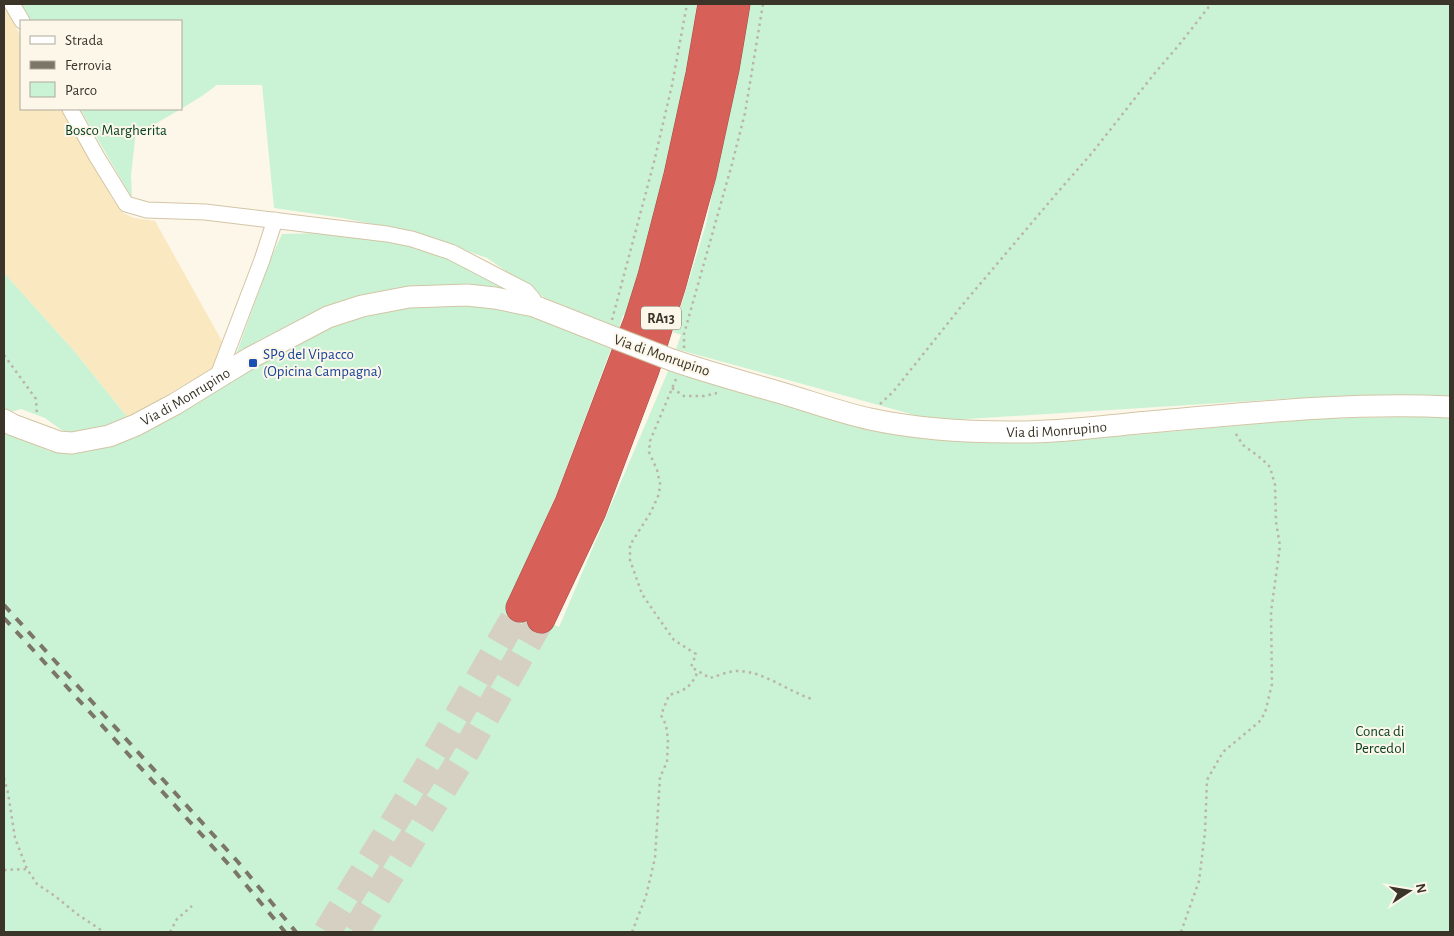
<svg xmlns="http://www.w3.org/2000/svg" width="1454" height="936" font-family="'Alegreya Sans',sans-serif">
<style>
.built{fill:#fae9c0}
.green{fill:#caf3d5}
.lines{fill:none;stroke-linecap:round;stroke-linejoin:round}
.highway-tunnel{stroke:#d6d0c3;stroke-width:28;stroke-dasharray:28 14;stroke-linecap:butt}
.street-casing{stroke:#d3c5a5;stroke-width:17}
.secondary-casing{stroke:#d3c5a5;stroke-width:23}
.highway-casing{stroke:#a05148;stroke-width:29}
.path{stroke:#bab5a8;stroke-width:2.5;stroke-dasharray:2.5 4;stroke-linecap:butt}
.street{stroke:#fff;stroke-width:15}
.secondary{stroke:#fff;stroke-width:21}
.highway{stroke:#d76059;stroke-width:28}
.rail{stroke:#7c7669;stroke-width:4;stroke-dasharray:9 9;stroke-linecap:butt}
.secondary-bridge-casing{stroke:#d3c5a5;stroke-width:23;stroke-linecap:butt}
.secondary-bridge{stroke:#fff;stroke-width:21}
.transit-dot{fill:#1a4fb4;stroke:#fdf7ea;stroke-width:2}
.labels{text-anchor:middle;stroke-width:4;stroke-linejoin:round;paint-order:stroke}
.shield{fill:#fdf7ea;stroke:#746f62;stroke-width:1}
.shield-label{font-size:14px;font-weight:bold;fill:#3a3528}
.park-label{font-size:15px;fill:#033e1f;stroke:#fdf7ea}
.transit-label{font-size:15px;fill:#164399;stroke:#fdf7ea;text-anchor:start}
.street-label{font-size:15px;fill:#3a3528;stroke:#fdf7ea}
</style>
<rect width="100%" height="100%" fill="#fdf7ea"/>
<polygon class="built" points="4,4 21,37 21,109 62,109 113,200 123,213 134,218 155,221 223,343 214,367 128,418 75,352 4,273"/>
<g class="green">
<polygon points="20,4 697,4 679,117 629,316 623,315 619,329 545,298 487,258 414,232 342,218 274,208 262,85 217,85 202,96 181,109 181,21 30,21"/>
<polygon points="751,4 1450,4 1450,400 1422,397 1299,398 936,421 676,349 681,335 673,332 706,224"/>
<polygon points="80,109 181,109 143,131 136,132 131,175 132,198"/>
<polygon points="318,233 352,234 449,253 521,296 404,294 233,363 271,258 282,234"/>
<polygon points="4,273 75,352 128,418 97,432 70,436 45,418 21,409 11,412 4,408"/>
<polygon points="470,304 537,316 611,349 557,493 508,603 559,627 669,369 897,435 983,443 1133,435 1311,419 1442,416 1450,417 1450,932 4,932 4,430 49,451 86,451 331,323 394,309"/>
</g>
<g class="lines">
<g class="highway-tunnel">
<polyline points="327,932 442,744 520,608"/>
<polyline points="355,932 466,751 541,619"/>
</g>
<g class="street-casing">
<g id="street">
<polyline points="12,4 22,21"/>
<polyline points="70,109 97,157 126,204 147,210 205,212 387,234 412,239 451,252 526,291 533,299 534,306"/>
<polyline points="217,378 262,260 275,220"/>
</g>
</g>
<g class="secondary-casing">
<g id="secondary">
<path id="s1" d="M672 360C707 372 743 382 778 392 809 401 838 412 870 419 916 429 964 432 1011 432 1053 433 1096 427 1138 423 1242 414 1346 402 1450 407"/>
<path id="s2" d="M4 420 13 425 59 442 72 443 109 436 136 425 175 404 250 358 328 317 362 306 409 297 467 295 495 298 534 306 615 338"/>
</g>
</g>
<g class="highway-casing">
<g id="highway">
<polyline points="520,608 569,503 638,321 652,276 678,175 700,74 712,4"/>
<polyline points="541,619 592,511 645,370 672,284 702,175 725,69 736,4"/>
</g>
</g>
<g class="path">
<polyline points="612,320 654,162 672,85 687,4"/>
<polyline points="684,348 684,334 732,164 745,113 763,4"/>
<polyline points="4,355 36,399 37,416"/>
<path d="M676 379 650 441 649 452 657 470 660 484 659 494 651 512 630 545V560L642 594 657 616 674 640 696 654 691 667 710 678C718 676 728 671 737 671 764 671 787 691 812 699"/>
<polyline points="672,388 684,396 704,396 717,393"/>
<polyline points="880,404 893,392 964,303 1057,193 1092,153 1154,74 1179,45 1211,4"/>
<polyline points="4,778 8,793 15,838 27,869 37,884 55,896 77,914 104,932"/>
<polyline points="4,870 27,869"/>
<polyline points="170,932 177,919 192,906"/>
<path d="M632 932 646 896 655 858 660 777 667 762 668 739 666 725 661 715 669 695C686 690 691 687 698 671"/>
<polyline points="1181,932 1199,881 1205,832 1207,780 1223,752 1259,722 1265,713 1272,684 1271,612 1280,546 1276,522 1275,485 1270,467 1262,459 1243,445 1234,431"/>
</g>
<use href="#street" class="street"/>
<use href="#secondary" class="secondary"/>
<use href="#highway" class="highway"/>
<g class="rail">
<polyline points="4,605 238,862 296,932"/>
<polyline points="4,618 232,868 285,932"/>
</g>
<g class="secondary-bridge-casing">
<polyline id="secondary-bridge" points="615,338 672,360"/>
</g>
<use href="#secondary-bridge" class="secondary-bridge"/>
</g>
<rect class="transit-dot" x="248" y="358" width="10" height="10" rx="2.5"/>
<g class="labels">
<rect class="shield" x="641" y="306.5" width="40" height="23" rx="4"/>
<g class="shield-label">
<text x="661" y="323">RA13</text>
</g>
<g class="park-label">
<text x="116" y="135">Bosco Margherita</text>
<text x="1380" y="736">Conca di<tspan x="1380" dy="17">Percedol</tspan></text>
</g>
<g class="transit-label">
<text x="263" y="359">SP9 del Vipacco<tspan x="263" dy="17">(Opicina Campagna)</tspan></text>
</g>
<g class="street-label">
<text transform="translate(662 355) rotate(19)" y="5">Via di Monrupino</text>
<text dy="5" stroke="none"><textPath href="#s2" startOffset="196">Via di Monrupino</textPath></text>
<text dy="5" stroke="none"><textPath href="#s1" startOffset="394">Via di Monrupino</textPath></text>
</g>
</g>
<rect width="1454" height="936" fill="none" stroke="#3a3528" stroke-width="10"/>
<rect x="20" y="20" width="162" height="90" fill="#fdf7ea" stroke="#afa99c"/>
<rect x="30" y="36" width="25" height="8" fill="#ffffff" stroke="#afa99c"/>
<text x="65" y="45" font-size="15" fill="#3a3528">Strada</text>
<rect x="30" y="61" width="25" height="8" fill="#7c7669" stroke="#afa99c"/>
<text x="65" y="70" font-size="15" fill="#3a3528">Ferrovia</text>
<rect x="30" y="82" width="25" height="15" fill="#caf3d5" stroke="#afa99c"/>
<text x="65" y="95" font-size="15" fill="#3a3528">Parco</text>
<g transform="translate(1409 891) rotate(78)" stroke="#fdf7ea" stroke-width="4" paint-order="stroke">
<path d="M0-4L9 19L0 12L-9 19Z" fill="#3a3528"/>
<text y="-8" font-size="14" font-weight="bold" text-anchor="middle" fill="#3a3528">N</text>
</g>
</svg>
